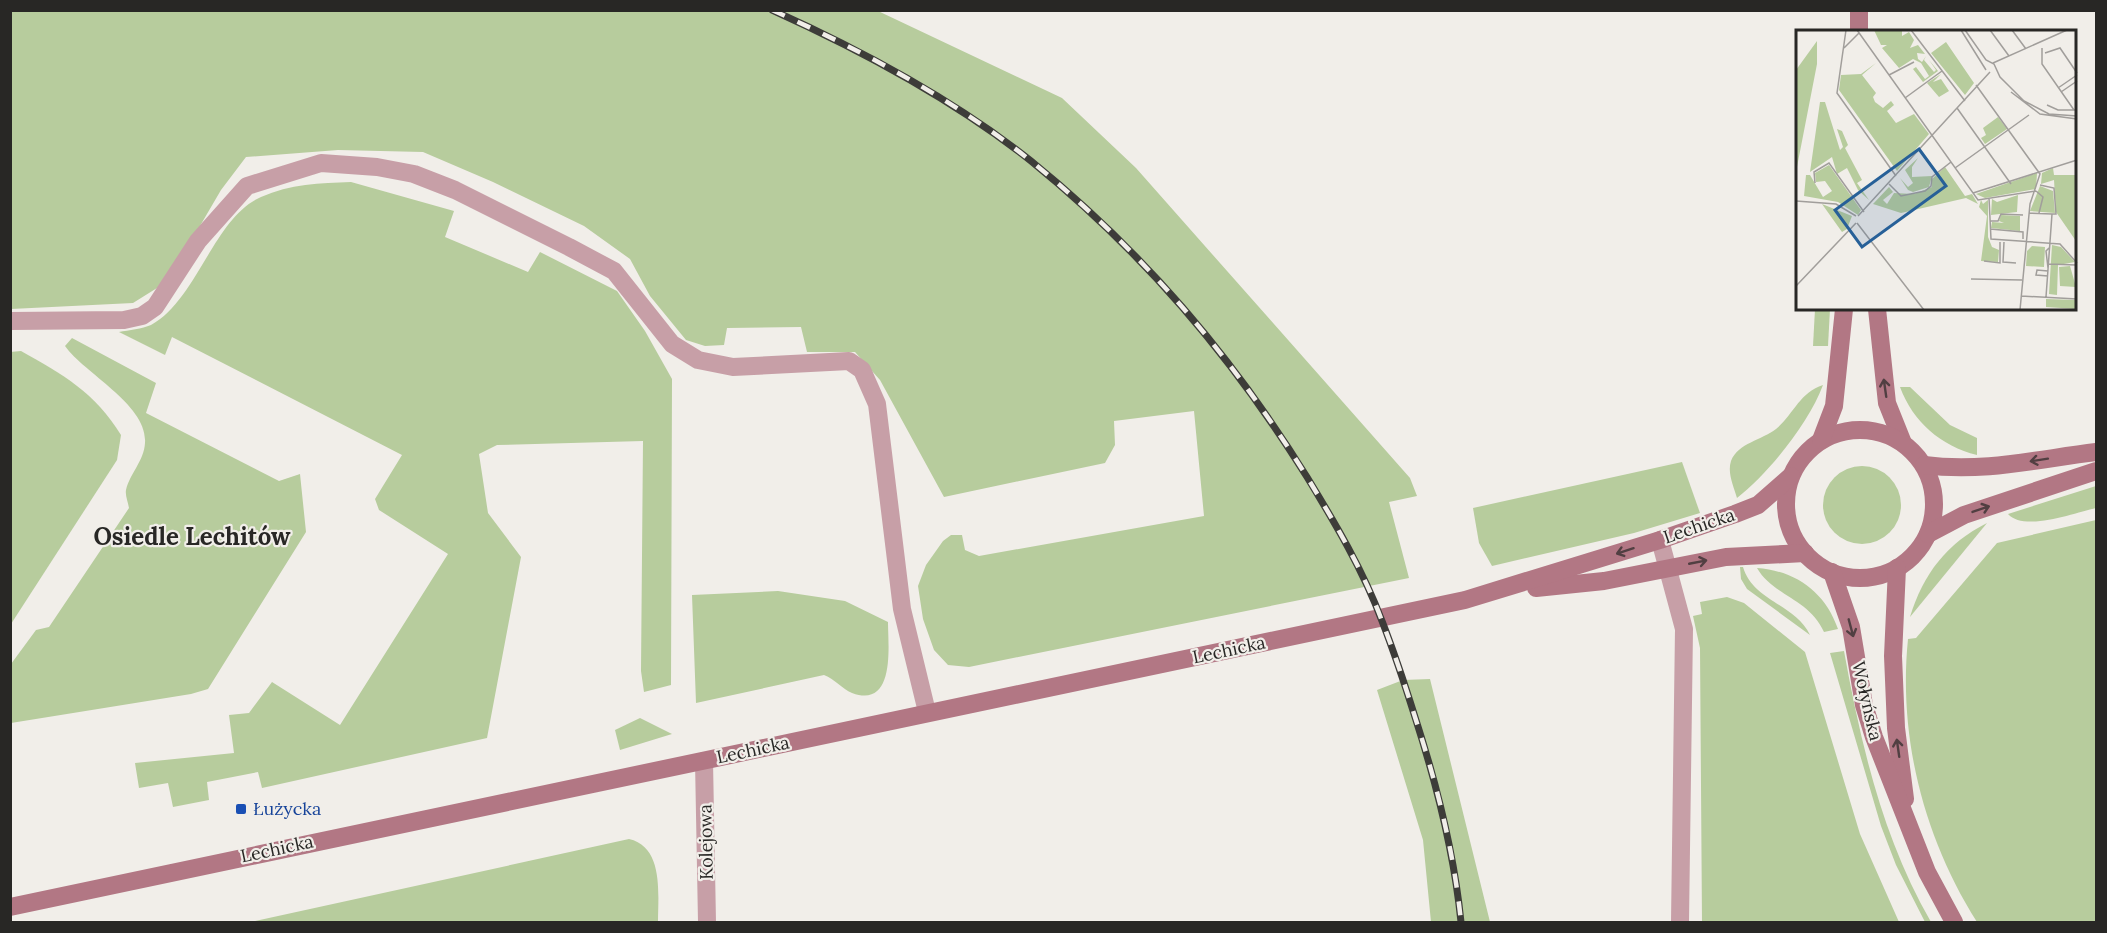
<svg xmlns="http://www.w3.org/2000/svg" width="2107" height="933" font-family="Lora,serif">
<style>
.green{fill:#b7cc9d}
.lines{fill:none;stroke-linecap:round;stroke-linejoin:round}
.street{stroke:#c79fa7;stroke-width:18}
.secondary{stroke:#b27784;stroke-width:18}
.rail-casing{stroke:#3d3c39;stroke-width:7}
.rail{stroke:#f1eee9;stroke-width:4.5;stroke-dasharray:14;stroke-linecap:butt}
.oneway{stroke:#513f42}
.transit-dot{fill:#1a4fb4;stroke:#f1eee9;stroke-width:2}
.labels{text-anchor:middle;stroke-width:4.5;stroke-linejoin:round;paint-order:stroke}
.street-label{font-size:18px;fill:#282725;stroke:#f1eee9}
.transit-label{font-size:18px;fill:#164399;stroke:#f1eee9;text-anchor:start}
.district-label{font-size:24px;font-weight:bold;fill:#282725;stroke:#f1eee9}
.inset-road{fill:none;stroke:#a19e9b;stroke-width:1.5}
.view{fill:#276098;fill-opacity:0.15;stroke:#276098;stroke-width:3}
.inset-edge{fill:none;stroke:#282725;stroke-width:3}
</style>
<rect width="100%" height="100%" fill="#f1eee9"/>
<g class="green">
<polygon points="10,11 878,11 1062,98 1136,168 1410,478 1417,496 1389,502 1409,578 969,667 948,665 934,650 923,619 918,586 926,565 943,541 951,535 962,535 965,550 979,556 1204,516 1194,411 1114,421 1115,445 1105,463 944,497 880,380 855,352 807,352 801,327 727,328 724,345 705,346 686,340 650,296 630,259 584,226 493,182 423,152 338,150 246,157 221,190 183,255 157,288 133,303 11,309"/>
<path d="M351 182 454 211 445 237 528 272 540 252 617 291 645 331 672 379 671 685 644 692 641 671 643 441 497 445 479 454 488 513 521 557 487 738 262 788 258 772 207 782 209 800 173 807 168 783 139 788 135 763 234 753 229 715 249 713 272 682 340 725 448 554 379 510 375 499 402 455 172 337 165 355 119 332C129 330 142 329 151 325 197 300 214 217 261 197 290 184 320 183 351 182Z"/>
<polygon points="1815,309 1830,309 1828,346 1813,346"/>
<path d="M72 338 156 383 146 413 279 481 300 474 306 532 208 689 191 694 11 723V664L36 630 49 627 129 508C128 502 125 495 126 490 130 473 144 461 145 443 148 405 85 374 65 346Z"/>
<path d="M21 351C64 375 94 392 121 435L117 460 11 624 10 352Z"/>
<path d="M1823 385C1809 423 1768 474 1737 498 1734 487 1727 473 1731 461 1738 443 1762 440 1776 429 1793 415 1800 392 1823 385Z"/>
<path d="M1900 387H1910L1950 425 1977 438V455C1941 446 1913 422 1900 387Z"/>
<polygon points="1682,462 1700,513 1634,533 1492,566 1479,543 1473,508"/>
<circle cx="1862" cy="505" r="39"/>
<path d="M2096 486V508C2074 513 2024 532 2008 514Z"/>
<path d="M2096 520V922H1977C1924 838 1898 738 1908 639L1916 638 1997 543Z"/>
<path d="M1987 523 1910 617C1923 574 1947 543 1987 523Z"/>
<path d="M1740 567H1743C1753 601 1795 604 1810 635L1747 589 1741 579Z"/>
<path d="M1757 568C1796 571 1825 592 1838 629L1824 632C1809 598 1773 596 1757 568Z"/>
<path d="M778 591 845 601 888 622C888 645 896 709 852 693 842 689 835 679 824 675L696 703 692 595Z"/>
<polygon points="1727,597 1744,603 1805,652 1860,834 1899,922 1702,922 1700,648 1693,616 1702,614 1700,602"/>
<path d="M1844 651C1861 745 1883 839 1931 922H1925L1896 865 1881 826 1830 653Z"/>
<polygon points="1430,679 1490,922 1431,922 1423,840 1377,690 1403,680"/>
<polygon points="640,718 672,734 620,750 615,730"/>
<path d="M629 839C664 847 658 894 658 922H251Z"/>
</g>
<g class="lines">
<g class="street">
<polyline points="10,321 124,320 142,316 155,307 198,241 247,186 321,163 377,167 414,174 455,190 569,247 614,271 672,344 698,360 733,367 849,361 862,370 877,404 902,609 927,712"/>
<polyline points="1660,540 1684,629 1680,922"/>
<polyline points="704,761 707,922"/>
</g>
<g class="secondary">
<polyline points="1859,10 1859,32"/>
<polyline points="1877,309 1887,403 1903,443"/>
<circle cx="1860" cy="504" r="74"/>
<polyline points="1821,440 1834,406 1844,309"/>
<path d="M1924 465C1983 473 2038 459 2096 452"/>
<polyline points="1928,534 1964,515 2096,471"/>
<polyline points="1897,568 1893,656 1896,728 1905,799"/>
<polyline points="1832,572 1851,627 1864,705 1874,737 1927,872 1954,922"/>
<polyline points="1536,588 1604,581 1726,557 1805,553"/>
<polyline points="10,907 1465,600 1660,540 1735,514 1758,505 1791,476"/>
</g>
<g class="rail-casing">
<path id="rail" d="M772 10C863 51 953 99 1031 161 1143 252 1231 355 1307 477 1335 523 1363 570 1382 621 1394 652 1405 685 1415 717 1437 785 1454 852 1461 922"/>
</g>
<use href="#rail" class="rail"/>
</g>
<defs><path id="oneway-shaft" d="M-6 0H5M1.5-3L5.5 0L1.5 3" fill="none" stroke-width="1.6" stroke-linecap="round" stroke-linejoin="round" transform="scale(1.5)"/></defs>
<g class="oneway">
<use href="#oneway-shaft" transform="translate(1885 388) rotate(-98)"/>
<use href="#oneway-shaft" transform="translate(2039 460) rotate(171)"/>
<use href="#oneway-shaft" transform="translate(1981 509) rotate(-19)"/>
<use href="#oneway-shaft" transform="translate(1625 551) rotate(162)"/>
<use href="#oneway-shaft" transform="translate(1698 562) rotate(-11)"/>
<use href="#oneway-shaft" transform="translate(1851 628) rotate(75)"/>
<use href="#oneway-shaft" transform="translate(1898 748) rotate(-98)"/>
</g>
<rect class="transit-dot" x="235" y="803" width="12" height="12" rx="3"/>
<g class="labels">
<g class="street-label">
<text transform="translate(1699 526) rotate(-19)" y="6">Lechicka</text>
<text transform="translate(1229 650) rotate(-12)" y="6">Lechicka</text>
<text transform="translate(1867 701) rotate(77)" y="6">Wołyńska</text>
<text transform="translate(753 750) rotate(-12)" y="6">Lechicka</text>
<text transform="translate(706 842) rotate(-91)" y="6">Kolejowa</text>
<text transform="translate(277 849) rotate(-12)" y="6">Lechicka</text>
</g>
<g class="transit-label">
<text x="253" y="815">Łużycka</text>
</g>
<g class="district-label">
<text x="192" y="545">Osiedle Lechitów</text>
</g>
</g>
<g transform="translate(1796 30)">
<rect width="280" height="280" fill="#f1eee9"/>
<path d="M78 0H106V6L113 2 118 10 114 18 122 15 129 24 121 23 122 29 126 32 130 26 128 30 138 42 140 40 133 30 142 41 127 52 117 39 120 37 129 49 133 46 125 33 117 29 103 38 86 18 91 15H85ZM21 11V34L0 142V40ZM150 12 178 53 169 65 135 23ZM80 33 66 45 80 63 77 67 79 72 87 78 95 71 98 75 91 81 100 93 118 84 133 104 101 141 43 60 45 45 65 44ZM145 44 137 52 145 49 153 61 143 67 131 53ZM24 72H29L44 120 47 117 41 99 46 101 52 115 49 118 66 150 61 153 73 170 62 160 51 138 41 144 36 127 14 142ZM202 87 211 99 189 114 185 108 190 105 187 98ZM122 128 116 137V147L136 146 133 157 117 162 112 160 104 148 112 157 117 153 109 140ZM33 135 65 180 62 185 42 172 8 166 10 145H14L27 167 36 161 29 151 20 152 19 143ZM149 137 169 166 176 164 182 174 170 168 105 183 77 174 93 157 97 162 87 170 91 174 98 163 118 164 136 157V149ZM257 138 258 145H280V211L260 182 258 150 245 154 246 143ZM241 143 240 159 189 168 180 164ZM244 156 257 161 259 183 234 181ZM222 165 221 182 195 185 196 169 201 172ZM185 170 187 174 192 170V207L196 217 203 220 202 232 185 231 191 186 183 177ZM26 174 56 186 51 199 46 202ZM205 185 224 186V201L195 198 196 192 208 193 203 191ZM256 215 265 217 279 232 262 235 261 265 253 264ZM236 216 249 217 248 237 230 236 231 221ZM274 236 280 257 264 256 263 237ZM250 269 280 270V279L250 277Z" fill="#b7cc9d"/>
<path class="inset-road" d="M50 0 41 63 100 146M61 0 182 170 240 161M115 0 131 21M165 0 190 40M169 0 190 30 198 34 204 47 228 71 253 84 281 86M194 0 213 26M216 0 230 19M48 18 63 3M246 18V34L278 80M131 21 169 71M249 23 264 18 281 43M197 33 271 0M93 45 118 32M180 55 244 144 234 174 224 280M262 58 281 45M215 62 244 84 281 89M265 62 281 51M109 68 146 41M251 75 262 80H280M161 78 215 154M159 138 233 85M19 153 18 142 33 133 68 182M93 154 105 166 129 161 135 156 136 147 155 132M244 155 258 158 260 184H256L250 267M240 161 247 167 243 183M177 163 281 130M193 168 195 209 264 214 281 233M0 171 40 174 60 186M233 183 256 184M62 186 194 42M194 191H202L205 184 227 185M61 193 128 280M194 199 227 202V209M208 212 207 232 220 233M188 231 204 233V212M253 234 280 235M252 238 250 221 253 218M252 246 240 245 241 240 252 241M175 249 226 250M0 256 60 193M225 266 281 269"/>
<path class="view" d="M123 119 150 156 66 217 39 180Z"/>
<rect width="280" height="280" class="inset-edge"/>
</g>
<rect width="2107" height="933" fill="none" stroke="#282725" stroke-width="24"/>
</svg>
